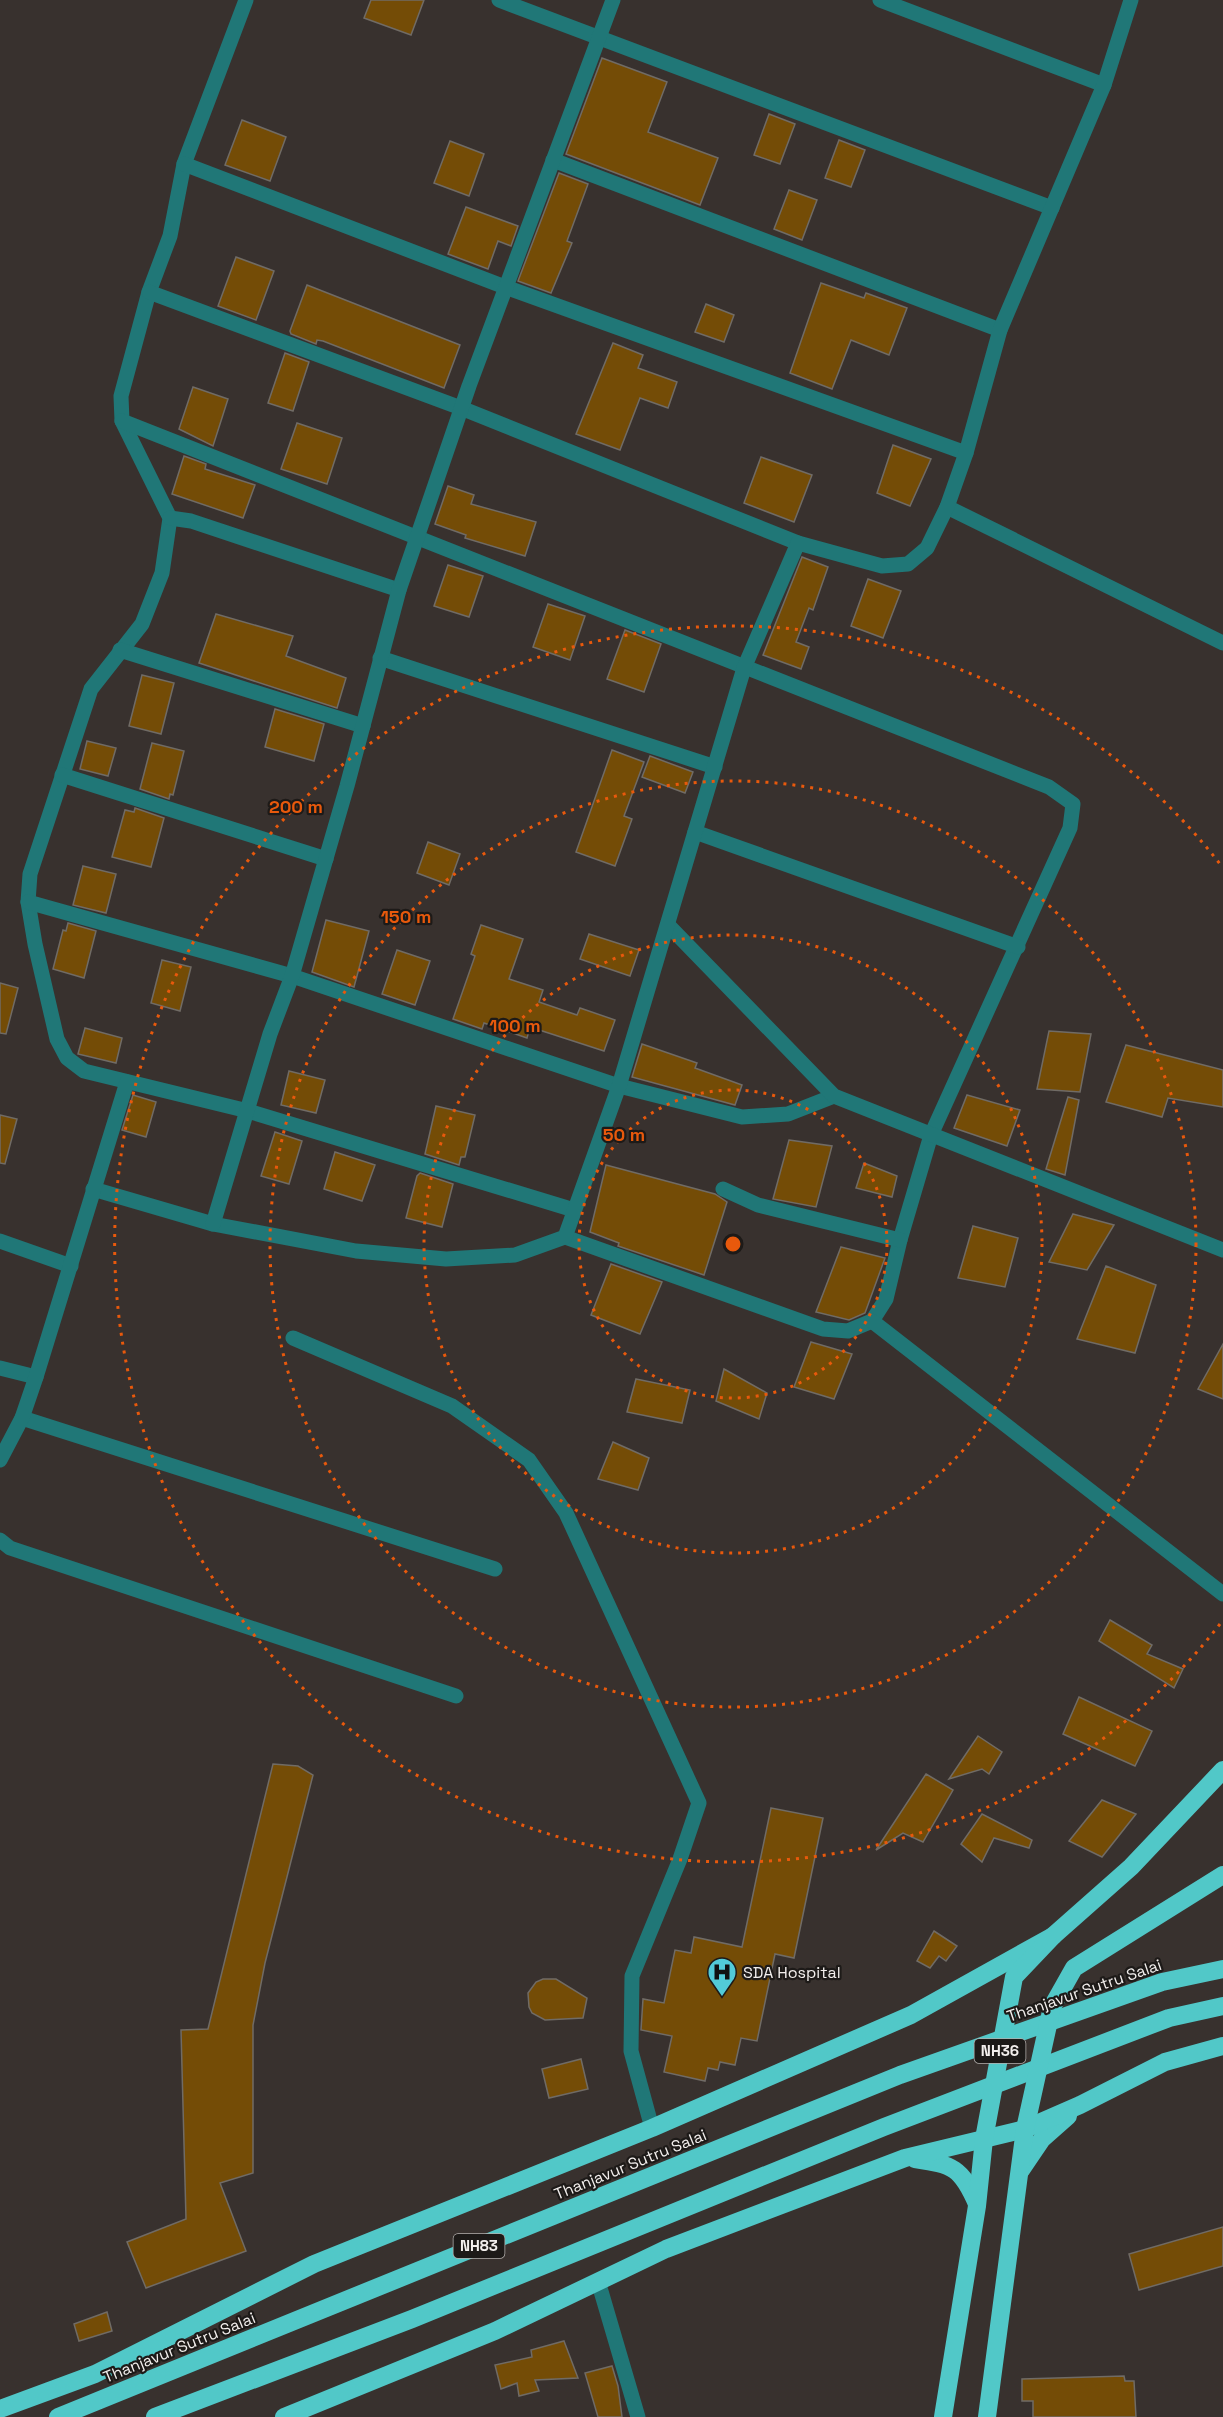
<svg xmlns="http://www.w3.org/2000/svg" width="1223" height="2417" font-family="'Space Grotesk',sans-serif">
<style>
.building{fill:#744c06;stroke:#706b65;stroke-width:1.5}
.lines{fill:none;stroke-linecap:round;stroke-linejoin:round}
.minor{stroke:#207777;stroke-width:15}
.highway{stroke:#51c8c8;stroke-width:18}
.ring{fill:none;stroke:#e8590c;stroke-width:3;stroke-dasharray:3 6}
.labels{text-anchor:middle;stroke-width:4.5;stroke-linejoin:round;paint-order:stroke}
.shield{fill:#1d1a18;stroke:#b3afad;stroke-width:1.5}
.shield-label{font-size:15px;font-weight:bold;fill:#f3efed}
.poi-label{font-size:16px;fill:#f3efed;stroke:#1d1a18;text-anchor:start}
.street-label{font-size:16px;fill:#f3efed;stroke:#1d1a18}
.centre{fill:#e8590c;stroke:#1d1a18;stroke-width:3}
.ring-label{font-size:18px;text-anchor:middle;font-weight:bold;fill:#e8590c;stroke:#1d1a18;stroke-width:4.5;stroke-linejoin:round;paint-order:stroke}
</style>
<rect width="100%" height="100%" fill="#38312e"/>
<g class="building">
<polygon points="371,0 424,0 411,35 364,18"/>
<polygon points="602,58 667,82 648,132 718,158 700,205 566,154"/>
<polygon points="769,114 795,124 780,164 754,155"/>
<polygon points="242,120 286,137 270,181 225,165"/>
<polygon points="839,140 865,150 851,187 825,178"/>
<polygon points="450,141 484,154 469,196 434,183"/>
<polygon points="559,173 588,184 567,241 572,243 551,293 518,281"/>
<polygon points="789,190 817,200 802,240 774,229"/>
<polygon points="466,207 518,226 511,246 498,241 488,269 448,254"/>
<polygon points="236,257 274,271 256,320 218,306"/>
<polygon points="821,283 864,298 866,293 907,308 889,355 851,340 832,389 790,373"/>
<polygon points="307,285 460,345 444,388 323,341 317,340 316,344 291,334 290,331"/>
<polygon points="706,304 734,315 724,342 695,332"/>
<polygon points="613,343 643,355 638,368 677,382 668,408 640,398 620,450 576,434"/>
<polygon points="285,353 309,362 293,411 268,403"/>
<polygon points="193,387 228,399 213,446 179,429"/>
<polygon points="297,423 342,438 327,484 281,469"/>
<polygon points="893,445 931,459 910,506 877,493"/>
<polygon points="184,456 206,464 205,469 255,485 243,518 172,494"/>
<polygon points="761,457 812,475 794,522 744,503"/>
<polygon points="448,486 474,495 471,504 536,522 525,556 465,538 466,535 435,524"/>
<polygon points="802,557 828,567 813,610 809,608 796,642 809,647 801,669 763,655"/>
<polygon points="448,565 483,576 469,617 434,606"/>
<polygon points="868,579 901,591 883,638 851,626"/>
<polygon points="548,604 585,616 570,660 533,647"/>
<polygon points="216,614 293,636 286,656 346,678 337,708 199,663"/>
<polygon points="625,630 661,644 644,692 607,679"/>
<polygon points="142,675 174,683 161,734 129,726"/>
<polygon points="275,709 324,724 314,761 265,747"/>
<polygon points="87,741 116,748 108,776 80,769"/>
<polygon points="152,743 184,751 173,795 170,794 169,799 140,789"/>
<polygon points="612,750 644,762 624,816 632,819 615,866 576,852"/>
<polygon points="650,756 693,772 685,793 642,777"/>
<polygon points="135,808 164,818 151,867 112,857 125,810 134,812"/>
<polygon points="428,842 460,854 449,885 417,873"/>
<polygon points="83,866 116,874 106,913 73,905"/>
<polygon points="326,920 369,931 354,987 312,972"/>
<polygon points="68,923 96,931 84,978 53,969 63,930 66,931"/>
<polygon points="481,925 523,939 509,979 543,990 539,1002 577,1015 580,1008 615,1020 604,1051 530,1027 527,1038 484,1023 482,1029 453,1019 475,956 471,954"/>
<polygon points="589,934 639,950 630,976 580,959"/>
<polygon points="397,950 430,961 415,1005 382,994"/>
<polygon points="162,960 191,967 180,1011 151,1003"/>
<polygon points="0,983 18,988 6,1034 0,1033"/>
<polygon points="85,1028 122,1038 116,1063 78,1054"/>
<polygon points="1049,1031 1091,1034 1080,1092 1037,1089"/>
<polygon points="642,1044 697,1063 695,1068 742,1085 735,1105 632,1077"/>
<polygon points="1126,1045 1223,1070 1223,1107 1168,1098 1162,1117 1106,1102"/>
<polygon points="289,1071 325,1080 316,1113 281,1105"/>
<polygon points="133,1095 156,1102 146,1137 122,1130"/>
<polygon points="967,1095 1020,1110 1007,1146 954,1128"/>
<polygon points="1068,1097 1079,1100 1065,1175 1046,1169"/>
<polygon points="436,1106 475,1115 465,1157 461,1157 459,1165 425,1154"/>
<polygon points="0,1115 17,1119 5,1164 0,1163"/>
<polygon points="275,1132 302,1141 289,1184 261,1176"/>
<polygon points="789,1140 832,1146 816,1207 773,1199"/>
<polygon points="335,1152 375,1165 362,1201 324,1189"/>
<polygon points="864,1163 897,1176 892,1197 856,1188"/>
<polygon points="606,1165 715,1194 727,1202 704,1275 618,1246 619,1243 590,1232"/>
<polygon points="420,1173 453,1184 442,1227 406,1218 417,1176"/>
<polygon points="1073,1214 1114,1225 1087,1270 1049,1262"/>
<polygon points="973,1226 1018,1238 1005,1287 958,1278"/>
<polygon points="841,1247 885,1258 865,1313 849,1320 816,1312"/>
<polygon points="611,1264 662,1282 640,1334 591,1315"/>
<polygon points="1106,1266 1156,1285 1135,1353 1077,1339"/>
<polygon points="811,1342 852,1354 834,1399 794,1387"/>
<polygon points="1223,1344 1223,1399 1198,1389"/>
<polygon points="724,1369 767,1393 759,1419 716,1401"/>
<polygon points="636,1379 690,1390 682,1423 627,1412"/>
<polygon points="613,1442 649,1458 638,1490 598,1479"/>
<polygon points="1110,1620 1152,1645 1147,1654 1183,1669 1174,1688 1099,1641"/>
<polygon points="1079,1697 1152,1731 1135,1766 1063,1734"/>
<polygon points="978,1736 1002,1752 989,1774 982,1769 949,1779"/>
<polygon points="273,1764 298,1766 313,1775 265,1963 253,2025 253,2173 220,2183 246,2251 146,2288 127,2242 186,2219 181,2030 208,2029"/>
<polygon points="926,1774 953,1790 923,1842 903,1833 876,1850"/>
<polygon points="1102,1800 1136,1814 1102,1857 1069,1841"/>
<polygon points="771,1808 823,1818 794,1958 775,1954 757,2041 741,2038 735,2065 720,2062 718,2070 708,2068 705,2081 664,2072 672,2036 641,2030 643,1999 664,2003 675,1950 691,1953 694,1937 742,1947"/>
<polygon points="982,1814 1032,1840 1029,1848 994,1838 982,1862 961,1844"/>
<polygon points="934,1931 957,1946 946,1961 939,1956 930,1968 917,1961"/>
<polygon points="543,1979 556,1979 587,1998 583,2018 545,2020 532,2013 529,2007 528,1993 536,1982"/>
<polygon points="581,2059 588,2089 549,2098 542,2069"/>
<polygon points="1223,2227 1223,2266 1139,2290 1129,2254"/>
<polygon points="107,2312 112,2331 79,2341 74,2324"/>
<polygon points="564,2341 578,2378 535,2380 539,2391 519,2396 517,2383 501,2389 495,2365 532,2357 531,2350"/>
<polygon points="612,2366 618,2386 622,2417 598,2417 585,2373"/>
<polygon points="1124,2376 1125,2381 1134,2381 1136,2417 1033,2417 1033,2401 1022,2401 1022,2379"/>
</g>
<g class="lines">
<g class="minor">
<polyline points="246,0 184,164 170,236 149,292 121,396 122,421 170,518 162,573 142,624 91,689 30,874 28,902 35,944 57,1039 67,1058 84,1071 248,1111 574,1210"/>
<polyline points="499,0 1052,208"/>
<polyline points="880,0 1104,85"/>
<polyline points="553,160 1000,330"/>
<polyline points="184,164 505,287 966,453"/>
<polyline points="149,292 461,408 798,543"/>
<path d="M122 421C432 541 740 666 1049 787L1073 804 1070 828 931 1135 900 1240 886 1299 872 1321 848 1331 823 1329 565 1237"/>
<polyline points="947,507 1223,643"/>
<polyline points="170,518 191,521 399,590"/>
<polyline points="120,650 363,726"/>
<polyline points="380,658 715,767"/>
<polyline points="62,775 326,859"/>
<polyline points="695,832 1018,947"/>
<polyline points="28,902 292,976 619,1086 742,1117 788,1114 834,1096"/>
<polyline points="668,925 834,1096 1223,1250"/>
<polyline points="93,1189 213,1224 356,1251 446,1259 515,1255 565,1237 619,1086 744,668 798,543 882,566 908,564 927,548 947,507 966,453 1000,330 1104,85 1131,0"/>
<polyline points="723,1189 758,1205 900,1240"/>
<polyline points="213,1224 270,1034 292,976 347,786 399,590 469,386 613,0"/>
<polyline points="0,1241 71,1266"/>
<polyline points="872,1321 1223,1594"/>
<polyline points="293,1338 452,1406 529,1460 566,1513 699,1803 680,1859 632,1976 631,2051 652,2128"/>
<polyline points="0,1368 36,1377"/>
<polyline points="22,1418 495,1569"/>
<polyline points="0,1460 22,1418 36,1377 127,1082"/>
<polyline points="0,1540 10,1548 456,1696"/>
<polyline points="598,2281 638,2417"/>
</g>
<g class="highway">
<path d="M915 2159C953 2165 961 2167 977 2204"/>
<polyline points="1021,2170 1042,2139 1068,2116"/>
<polyline points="0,2409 95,2374 314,2264 652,2128 911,2015 1053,1936"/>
<polyline points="58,2417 900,2075 1162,1982 1223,1969"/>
<polyline points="155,2417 412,2319 884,2127 1169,2018 1223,2006"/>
<polyline points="284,2417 495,2331 666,2249 905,2158 1025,2129 1080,2105 1165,2062 1223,2046"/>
<polyline points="943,2417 977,2206 984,2139 1014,1977 1053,1936 1131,1867 1223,1770"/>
<polyline points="987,2417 1025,2129 1052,2007 1074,1968 1223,1875"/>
</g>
</g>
<g class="ring">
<circle cx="733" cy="1244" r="154"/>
<circle cx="733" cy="1244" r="309"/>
<circle cx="733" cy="1244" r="463"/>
<path d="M1220 1624A618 618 0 1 1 1220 864"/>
</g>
<defs>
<g id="hospital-pin" transform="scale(1.5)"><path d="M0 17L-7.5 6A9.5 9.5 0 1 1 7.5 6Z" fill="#52cbd8" stroke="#1d1a18"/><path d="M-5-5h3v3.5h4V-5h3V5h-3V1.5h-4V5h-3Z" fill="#111"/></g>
</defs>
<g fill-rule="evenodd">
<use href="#hospital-pin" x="722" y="1972"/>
</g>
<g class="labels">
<g class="shield">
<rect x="974.5" y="2039" width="51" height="24" rx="4.5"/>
<rect x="453.5" y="2234" width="51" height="24" rx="4.5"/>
</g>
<g class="shield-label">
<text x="1000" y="2056">NH36</text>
<text x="479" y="2251">NH83</text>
</g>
<g class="poi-label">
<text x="743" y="1978">SDA Hospital</text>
</g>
<g class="street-label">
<text transform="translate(1084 1990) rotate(-19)" y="6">Thanjavur Sutru Salai</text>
<text transform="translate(630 2164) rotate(-22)" y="6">Thanjavur Sutru Salai</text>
<text transform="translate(179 2347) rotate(-22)" y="6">Thanjavur Sutru Salai</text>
</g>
</g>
<circle cx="733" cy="1244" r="9" class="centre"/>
<g class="ring-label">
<text x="296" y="813">200 m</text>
<text x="406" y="923">150 m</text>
<text x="515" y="1032">100 m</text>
<text x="624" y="1141">50 m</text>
</g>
</svg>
